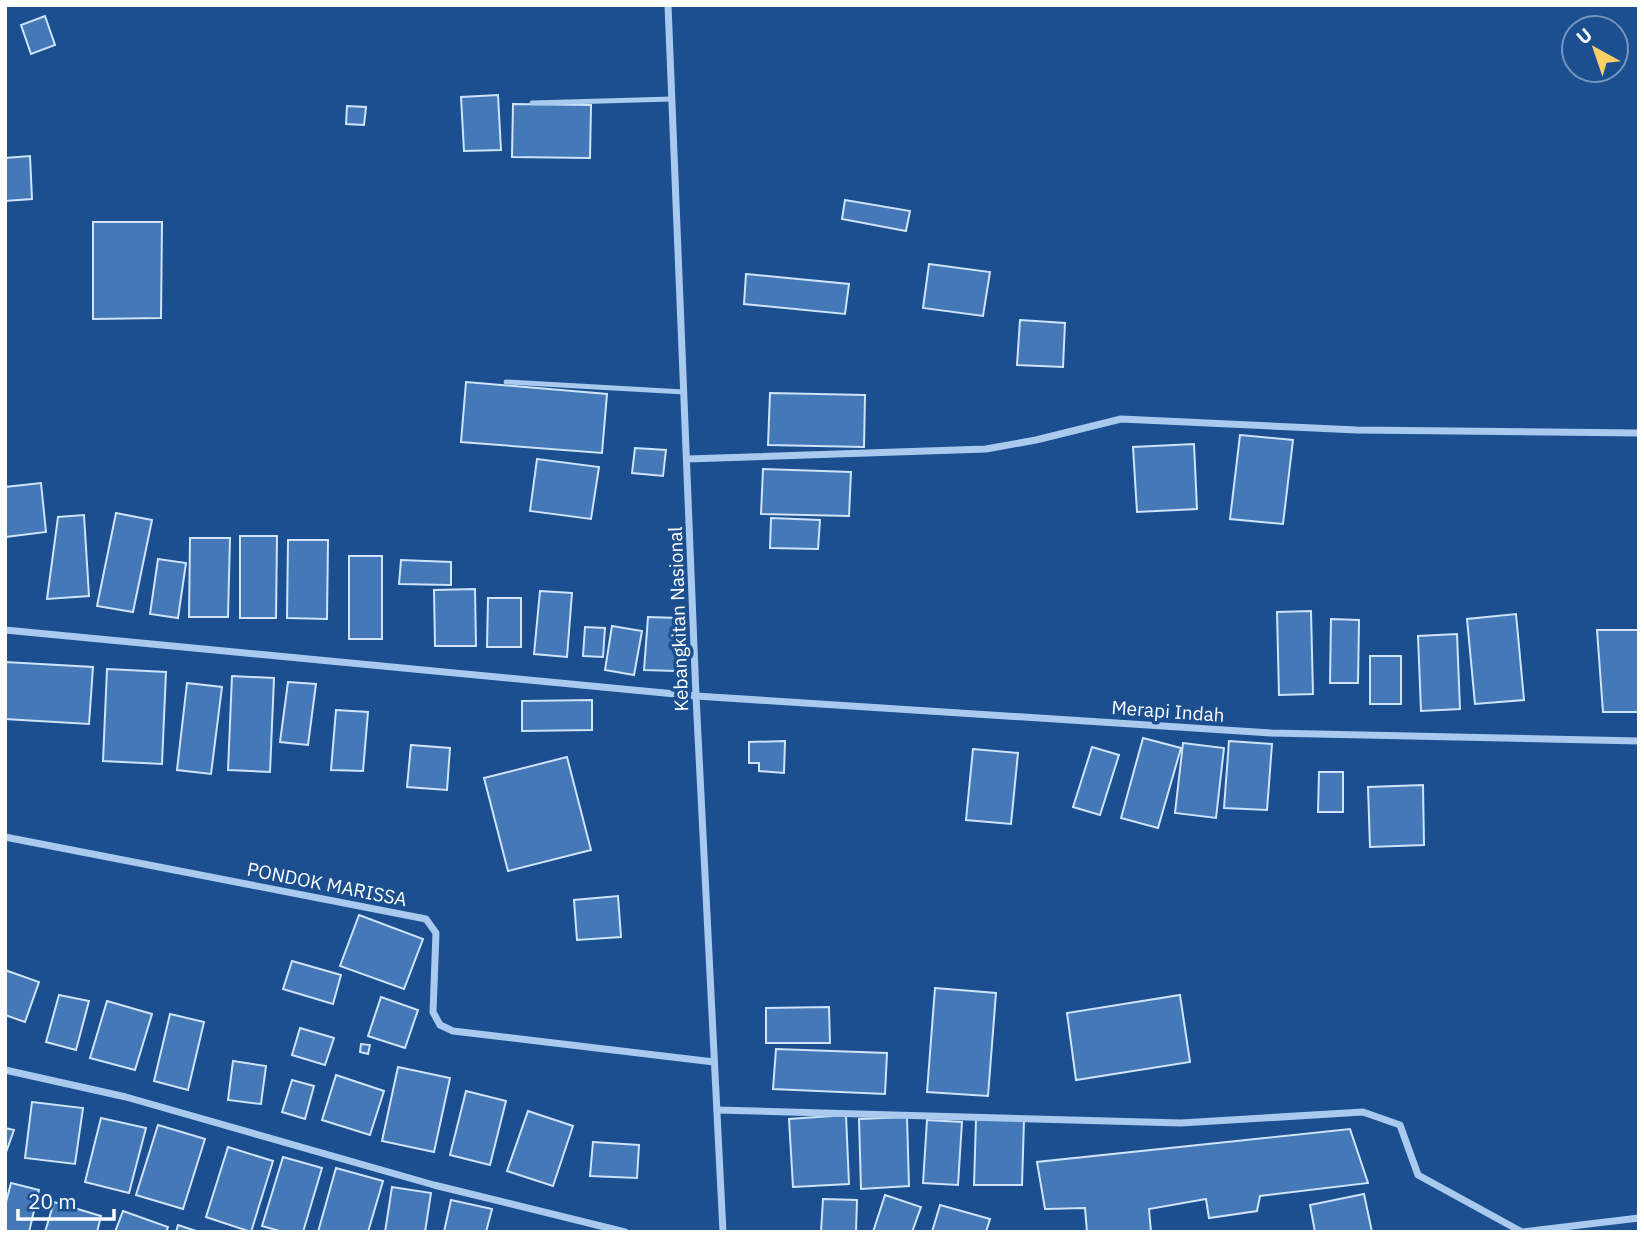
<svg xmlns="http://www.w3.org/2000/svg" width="1644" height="1237" font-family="'IBM Plex Sans',sans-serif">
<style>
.building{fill:#4478b7;stroke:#cfe3fa;stroke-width:2}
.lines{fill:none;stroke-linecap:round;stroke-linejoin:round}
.lane{stroke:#a9c9ee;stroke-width:5}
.street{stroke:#a9c9ee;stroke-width:7}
.labels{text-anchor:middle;stroke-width:7;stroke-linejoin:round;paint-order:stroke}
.street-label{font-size:19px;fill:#fff;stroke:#1b4f8f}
</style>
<rect width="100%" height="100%" fill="#1b4f8f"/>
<g class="building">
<polygon points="45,16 55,45 31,54 21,25"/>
<polygon points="498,95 501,150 464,151 461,97"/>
<polygon points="513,104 591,105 590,158 512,157"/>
<polygon points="347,106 366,107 364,125 346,124"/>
<polygon points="30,156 32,199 5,201 5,158"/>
<polygon points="845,200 910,211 906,231 842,219"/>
<polygon points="93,222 162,222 161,318 93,319"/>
<polygon points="929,264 990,272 983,316 923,308"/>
<polygon points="746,274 849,284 845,314 744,304"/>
<polygon points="1020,320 1065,323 1063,367 1017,365"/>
<polygon points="466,382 607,394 602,453 461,442"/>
<polygon points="770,393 865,395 864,447 768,445"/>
<polygon points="1240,435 1293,440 1283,524 1230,519"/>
<polygon points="1194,444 1197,509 1137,512 1133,447"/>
<polygon points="635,448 666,450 663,476 632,473"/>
<polygon points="537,459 599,467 591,519 530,511"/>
<polygon points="763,469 851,472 849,516 761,514"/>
<polygon points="41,483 46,532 5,537 5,487"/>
<polygon points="116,513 152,520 133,612 97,606"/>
<polygon points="84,515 89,596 47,599 58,517"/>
<polygon points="771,518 820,520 818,549 770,548"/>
<polygon points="240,536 277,536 276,618 240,618"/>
<polygon points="190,538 230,538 228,617 189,617"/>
<polygon points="288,540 328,540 327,619 287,618"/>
<rect x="349" y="556" width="33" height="83"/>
<polygon points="158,559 186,563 178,618 150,614"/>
<polygon points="401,560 451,562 451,585 399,584"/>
<polygon points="475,589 476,646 435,646 434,590"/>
<polygon points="540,591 572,593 567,657 534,654"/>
<polygon points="488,598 521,598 521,647 487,647"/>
<polygon points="1311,611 1313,694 1279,695 1277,612"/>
<polygon points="1516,614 1524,700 1475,704 1467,619"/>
<polygon points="648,617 679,618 675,671 644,670"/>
<polygon points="1331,619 1359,620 1358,683 1330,683"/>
<polygon points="612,626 642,631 634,675 605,670"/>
<polygon points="585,627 605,628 603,657 583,656"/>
<polygon points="1597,630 1639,630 1639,712 1603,712"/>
<polygon points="1457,634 1460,709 1421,711 1418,636"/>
<rect x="1370" y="656" width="31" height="48"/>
<polygon points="5,662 93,667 89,724 5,719"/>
<polygon points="107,669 166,672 162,764 103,761"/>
<polygon points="232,676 274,678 270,772 228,770"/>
<polygon points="288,682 316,684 308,745 280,742"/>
<polygon points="187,683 222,687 211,774 177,770"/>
<polygon points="592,700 592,730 522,731 522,701"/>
<polygon points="336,710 368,712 363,771 331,770"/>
<polygon points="1143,738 1181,748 1158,828 1121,818"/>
<polygon points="785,741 784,773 759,771 759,763 749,763 749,742"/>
<polygon points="1229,741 1272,744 1267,810 1224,808"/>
<polygon points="1183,743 1224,748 1216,818 1175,813"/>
<polygon points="411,745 450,748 447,790 407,787"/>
<polygon points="1092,747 1119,755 1100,815 1073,807"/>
<polygon points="973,749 1018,753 1011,824 966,820"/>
<polygon points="567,757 591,850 508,871 484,778"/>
<polygon points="1319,772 1343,772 1343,812 1318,812"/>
<polygon points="1423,785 1424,845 1370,847 1368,787"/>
<polygon points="618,896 621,937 577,940 574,900"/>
<polygon points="359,915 423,939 404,989 340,966"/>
<polygon points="292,961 341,975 333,1004 283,989"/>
<polygon points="5,970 39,982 25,1022 5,1015"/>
<polygon points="935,988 996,993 988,1096 927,1092"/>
<polygon points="59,995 89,1001 76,1050 46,1042"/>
<polygon points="1180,995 1190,1062 1076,1080 1067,1013"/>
<polygon points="381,997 418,1010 405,1048 368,1036"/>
<polygon points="107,1001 152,1014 135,1070 90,1058"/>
<polygon points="829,1007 830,1043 766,1043 766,1008"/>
<polygon points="170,1014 204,1022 188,1090 154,1081"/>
<polygon points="300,1028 334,1038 325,1065 292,1055"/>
<polygon points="361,1044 370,1045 368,1054 360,1052"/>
<polygon points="776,1049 887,1053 885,1094 773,1089"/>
<polygon points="233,1061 266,1066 261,1104 228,1100"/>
<polygon points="398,1067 450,1078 434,1152 382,1141"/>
<polygon points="336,1075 384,1091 370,1135 322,1120"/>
<polygon points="292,1080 314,1086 305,1119 282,1112"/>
<polygon points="466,1091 506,1101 490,1165 450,1155"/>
<polygon points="32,1102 83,1108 75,1164 25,1158"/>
<polygon points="528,1111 573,1126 553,1186 507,1171"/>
<polygon points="846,1115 849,1184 793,1187 789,1119"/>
<polygon points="907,1117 909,1186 861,1189 859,1119"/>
<polygon points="101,1118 146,1128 129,1193 85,1182"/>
<polygon points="976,1119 1024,1120 1022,1185 974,1185"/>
<polygon points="927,1120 962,1122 958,1185 923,1183"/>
<polygon points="158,1125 205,1139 183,1209 136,1195"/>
<polygon points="5,1128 14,1130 5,1155"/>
<polygon points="1350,1129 1368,1183 1260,1196 1257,1211 1209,1218 1206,1199 1149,1209 1151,1232 1087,1232 1085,1208 1045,1209 1037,1162"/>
<polygon points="593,1142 639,1145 637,1178 590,1176"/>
<polygon points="228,1147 273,1161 251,1232 206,1217"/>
<polygon points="283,1157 322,1168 303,1232 283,1232 262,1226"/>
<polygon points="336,1168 383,1181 368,1232 318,1232"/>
<polygon points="11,1183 39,1190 29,1232 5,1232 5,1206"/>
<polygon points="392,1187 431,1193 425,1232 385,1232"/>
<polygon points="1364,1194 1372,1232 1315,1232 1310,1205"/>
<polygon points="885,1195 921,1207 912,1232 873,1232"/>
<polygon points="823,1199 857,1200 856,1232 821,1232"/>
<polygon points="451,1200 492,1209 486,1232 444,1232"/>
<polygon points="54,1202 101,1216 97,1232 45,1232"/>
<polygon points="940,1205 990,1219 986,1232 932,1232"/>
<polygon points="123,1211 168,1227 166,1232 115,1232"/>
<polygon points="178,1225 199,1232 176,1232"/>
</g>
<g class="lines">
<g class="lane">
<polyline points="532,103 672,99"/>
<polyline points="506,382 684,392"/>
</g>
<g class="street">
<polyline points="668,5 696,696 723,1232"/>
<polyline points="687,459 986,449 1036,440 1121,419 1357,430 1639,433"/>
<polyline points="5,630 696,696 1271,733 1639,741"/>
<polyline points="5,837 426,919 436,933 433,1012 440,1025 453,1031 714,1062"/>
<polyline points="5,1070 126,1097 434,1185 625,1232"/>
<polyline points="717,1110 1181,1123 1363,1112 1400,1125 1418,1175 1522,1232"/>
<polyline points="1522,1232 1639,1218"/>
</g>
</g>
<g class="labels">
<g class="street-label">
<text transform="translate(678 619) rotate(-92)" y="7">Kebangkitan Nasional</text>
<text transform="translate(1168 711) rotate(4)" y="7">Merapi Indah</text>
<text transform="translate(327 884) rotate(11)" y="7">PONDOK MARISSA</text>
</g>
</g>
<rect width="1644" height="1237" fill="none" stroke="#ffffff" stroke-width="14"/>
<g transform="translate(1595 49) rotate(320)"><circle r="33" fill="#1b4f8f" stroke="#7695bc" stroke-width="2"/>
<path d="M0-5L12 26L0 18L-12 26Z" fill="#ffd166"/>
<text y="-10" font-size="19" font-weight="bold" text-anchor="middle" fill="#ffffff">U</text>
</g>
<path d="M18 1209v10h96v-10" fill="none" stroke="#ffffff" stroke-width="3.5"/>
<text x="28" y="1209" font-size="21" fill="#ffffff" stroke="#1b4f8f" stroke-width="5" paint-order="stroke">20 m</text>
</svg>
